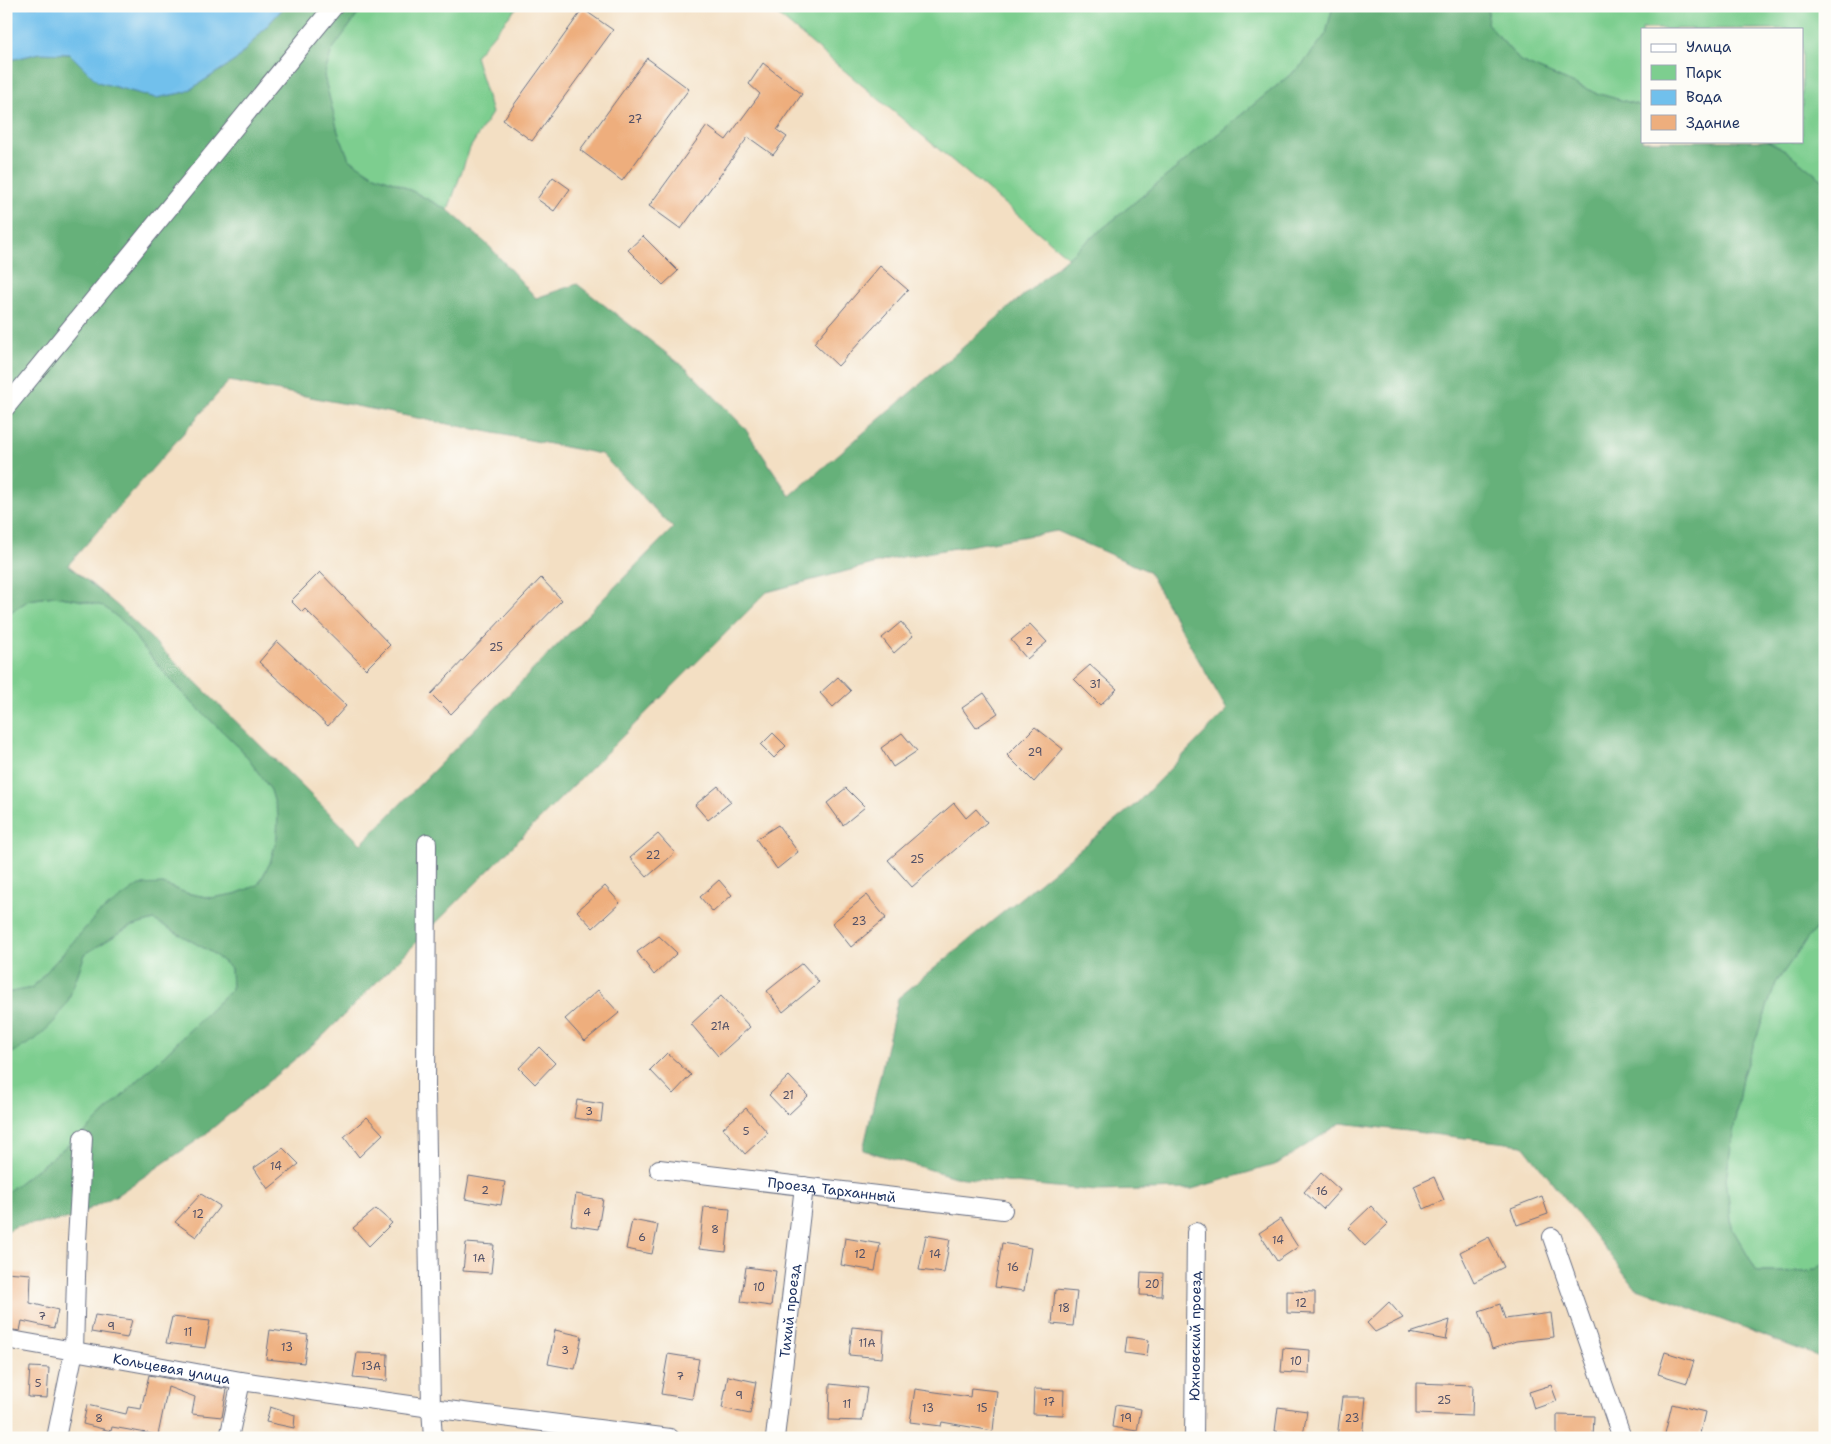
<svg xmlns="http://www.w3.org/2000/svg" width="1831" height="1444" font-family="'Shantell Sans',sans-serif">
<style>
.green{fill:#7dce8f;stroke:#4c7e76}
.forest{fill:#66b17a;stroke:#40706c;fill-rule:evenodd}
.water{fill:#71c0ec;stroke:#4678a5}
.building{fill:#eeae7d}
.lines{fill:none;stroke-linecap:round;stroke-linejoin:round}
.street-casing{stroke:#676d81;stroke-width:20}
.street{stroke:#fff;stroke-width:18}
.labels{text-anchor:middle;stroke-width:5;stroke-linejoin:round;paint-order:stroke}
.number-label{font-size:11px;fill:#504f66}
.street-label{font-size:14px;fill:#1b2f5e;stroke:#fdfcf7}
</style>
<rect width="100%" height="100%" fill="#fdfcf7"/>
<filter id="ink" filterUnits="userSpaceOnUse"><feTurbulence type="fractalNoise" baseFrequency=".02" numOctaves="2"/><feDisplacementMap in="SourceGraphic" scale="10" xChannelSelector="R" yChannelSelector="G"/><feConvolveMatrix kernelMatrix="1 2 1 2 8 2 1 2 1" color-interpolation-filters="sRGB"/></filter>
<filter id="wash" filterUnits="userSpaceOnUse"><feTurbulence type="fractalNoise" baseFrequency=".0096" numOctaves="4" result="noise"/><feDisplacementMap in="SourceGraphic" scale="20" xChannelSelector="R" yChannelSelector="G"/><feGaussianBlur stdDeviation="1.12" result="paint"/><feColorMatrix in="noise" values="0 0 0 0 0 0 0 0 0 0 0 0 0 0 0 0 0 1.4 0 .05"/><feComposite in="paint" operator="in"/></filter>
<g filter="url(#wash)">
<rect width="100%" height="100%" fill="#f3dfc3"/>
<g class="green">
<polygon points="364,6 518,6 475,56 492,113 470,148 448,210 399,184 372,174 349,159 338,132 324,76 332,50"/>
<polygon points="767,6 1333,6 1326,34 1302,65 1068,257"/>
<polygon points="1489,6 1825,6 1825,182 1785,150 1768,141 1802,141 1802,29 1642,29 1642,106 1596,93 1520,61 1487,23"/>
<polygon points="54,596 78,600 103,606 125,623 141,645 186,697 241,749 271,790 278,814 277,838 270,863 258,885 235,894 211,898 186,893 163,884 98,914 32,988 7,993 6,615 29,600"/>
<polygon points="1825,918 1825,1264 1806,1272 1757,1272 1732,1228 1726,1178 1742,1077 1776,983 1806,940"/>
<polygon points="154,920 211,952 231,968 232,989 86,1131 6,1193 6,1053 14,1052 68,1001 85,954 129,927"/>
</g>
<path class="forest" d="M285 6H364L332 50 324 76 338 132 349 159 372 174 399 184 448 210 489 246 536 298 577 284 688 370 744 427 790 496 1068 257 1302 65 1326 34 1333 6H1489L1487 23 1520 61 1596 93 1642 106V141H1768L1785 150 1825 182V918L1806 940 1776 983 1742 1077 1726 1178 1732 1228 1757 1272H1806L1825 1264V1359L1635 1287 1523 1145 1341 1123 1277 1164 1192 1189 1096 1191 955 1177 863 1150 898 998 1137 803 1227 710 1148 571 1057 531 896 558 767 592 325 1034 202 1137 117 1195 69 1219 16 1226 6 1232V1193L86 1131 232 989 231 968 211 952 154 920 129 927 85 954 68 1001 54 1022 36 1039 14 1052 6 1053V993L32 988 98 914 139 885 163 884 186 893 211 898 235 894 258 885 270 863 277 838 278 814 271 790 241 749 186 697 141 645 125 623 103 606 79 600 54 596 29 600 6 615V61L40 53 70 54 98 82 156 98 186 92 236 60ZM229 381 601 454 673 528 361 844 119 607 68 565Z"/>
<polygon class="water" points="6,6 285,6 236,60 186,92 156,98 98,82 70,54 40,53 6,61"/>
<g id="blocks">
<g class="building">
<polygon points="583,9 613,30 532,141 503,120"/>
<polygon points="647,58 689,89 622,181 580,150"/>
<polygon points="763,63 802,94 777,130 787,137 773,155 748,137 681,229 649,206 707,126 726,140 760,94 749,84"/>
<polygon points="553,177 570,189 554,211 537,199"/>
<polygon points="643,236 678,271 663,285 628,250"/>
<polygon points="880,266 908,290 838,366 814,343"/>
<polygon points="320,572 390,645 366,669 305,609 302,612 291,601"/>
<polygon points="541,578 562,600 451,714 431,694"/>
<polygon points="901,622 913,636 894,653 882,638"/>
<polygon points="1030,624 1047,642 1027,659 1011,640"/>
<polygon points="277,641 346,706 328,726 259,662"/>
<polygon points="1090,665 1117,689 1100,705 1074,679"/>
<polygon points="838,677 851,691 833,707 820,693"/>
<polygon points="984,693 998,713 976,728 962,708"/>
<polygon points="1035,727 1063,749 1034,782 1007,755"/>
<polygon points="773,733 786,746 774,758 761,745"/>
<polygon points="902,733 917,751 893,767 881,748"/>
<polygon points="718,786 731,802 708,820 695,805"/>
<polygon points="846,788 865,807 843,825 827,803"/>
<polygon points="954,803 966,818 976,809 987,822 912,887 888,860"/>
<polygon points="778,825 798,852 777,869 756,839"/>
<polygon points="658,834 675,853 647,877 630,858"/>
<polygon points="719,880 732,895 713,912 700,897"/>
<polygon points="605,886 620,903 593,928 577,911"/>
<polygon points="867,895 886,918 851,947 832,923"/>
<polygon points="659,936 677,953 654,975 637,952"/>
<polygon points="802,963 819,982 783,1012 767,991"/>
<polygon points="598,990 619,1013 585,1041 565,1019"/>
<polygon points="721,996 750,1027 718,1056 691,1024"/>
<polygon points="539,1047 555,1063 535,1084 519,1068"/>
<polygon points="667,1053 691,1075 673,1094 650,1070"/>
<polygon points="789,1076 808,1096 788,1115 769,1095"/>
<polygon points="577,1100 603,1104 601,1122 574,1118"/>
<polygon points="746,1108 768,1133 745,1154 723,1128"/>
<polygon points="367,1117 383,1134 359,1157 344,1137"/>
<polygon points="283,1148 299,1164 268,1189 254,1168"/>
<polygon points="1321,1173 1340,1190 1323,1209 1304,1192"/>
<polygon points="469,1176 505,1182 501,1205 465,1199"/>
<polygon points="1434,1177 1444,1200 1424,1209 1414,1186"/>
<polygon points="201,1194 220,1206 196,1237 175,1222"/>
<polygon points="576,1194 603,1199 598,1229 571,1225"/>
<polygon points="1542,1196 1548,1214 1517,1225 1511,1208"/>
<polygon points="1371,1206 1388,1224 1365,1246 1348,1228"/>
<polygon points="704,1207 730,1209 726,1252 699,1249"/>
<polygon points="376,1209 392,1223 369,1246 353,1228"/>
<polygon points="1280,1219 1298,1247 1277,1261 1259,1233"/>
<polygon points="632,1220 658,1225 652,1254 626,1249"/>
<polygon points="926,1235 950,1239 944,1273 919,1270"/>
<polygon points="1489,1237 1504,1267 1474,1282 1460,1252"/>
<polygon points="845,1238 880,1244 875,1271 841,1265"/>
<polygon points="466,1243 494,1245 491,1273 463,1271"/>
<polygon points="1002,1243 1031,1248 1024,1291 995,1287"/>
<polygon points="746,1267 776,1271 771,1306 741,1302"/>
<polygon points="6,1272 31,1274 30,1303 58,1310 54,1328 22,1321 20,1331 6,1329"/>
<polygon points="1141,1272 1163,1273 1162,1296 1140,1295"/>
<polygon points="1055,1290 1077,1292 1073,1326 1052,1324"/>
<polygon points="1287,1291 1315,1292 1315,1314 1287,1313"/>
<polygon points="1389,1302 1403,1318 1375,1332 1367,1323"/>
<polygon points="1500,1304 1505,1319 1551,1313 1554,1337 1516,1341 1492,1349 1479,1311"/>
<polygon points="95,1315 132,1320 127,1338 91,1332"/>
<polygon points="172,1317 210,1321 205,1348 166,1343"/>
<polygon points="1450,1320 1446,1340 1410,1333"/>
<polygon points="852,1327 884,1330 882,1358 849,1355"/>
<polygon points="270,1330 308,1335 304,1363 266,1359"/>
<polygon points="555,1330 582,1336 575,1369 548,1364"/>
<polygon points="1127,1337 1149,1340 1147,1356 1125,1353"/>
<polygon points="1283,1348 1310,1350 1309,1374 1281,1372"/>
<polygon points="1665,1352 1694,1361 1687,1383 1658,1374"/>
<polygon points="357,1353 388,1354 387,1381 353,1378"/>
<polygon points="668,1354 699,1359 692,1399 661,1394"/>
<polygon points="30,1367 49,1368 47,1398 28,1397"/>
<polygon points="149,1375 227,1389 222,1417 192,1414 195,1397 168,1387 158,1435 112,1427 111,1431 83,1424 87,1405 126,1414 128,1407 141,1409"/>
<polygon points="728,1376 756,1382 750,1414 722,1408"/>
<polygon points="1416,1383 1473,1385 1472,1416 1416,1414"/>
<polygon points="830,1384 867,1388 862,1421 829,1420"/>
<polygon points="1551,1385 1557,1401 1534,1409 1529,1392"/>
<polygon points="971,1388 997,1391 993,1431 942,1422 941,1426 910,1422 915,1389 970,1397"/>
<polygon points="1034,1389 1064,1390 1063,1415 1033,1414"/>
<polygon points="1342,1397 1366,1397 1362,1438 1337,1438"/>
<polygon points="1672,1404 1705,1412 1699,1438 1664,1438"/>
<polygon points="1115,1405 1141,1409 1137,1431 1112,1427"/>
<polygon points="270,1407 295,1415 294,1428 266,1422"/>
<polygon points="1278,1407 1307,1411 1303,1435 1275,1431"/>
<polygon points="1557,1415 1594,1416 1593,1438 1557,1438"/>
</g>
</g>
</g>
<g filter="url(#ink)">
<use href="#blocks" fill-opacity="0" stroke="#676d81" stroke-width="1"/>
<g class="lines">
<g class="street-casing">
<g id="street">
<polyline points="6,407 334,6"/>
<polyline points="427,843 426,1092 431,1408 433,1438"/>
<path id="s1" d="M659 1169 1003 1210"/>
<polyline points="1552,1237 1622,1438"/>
<polyline points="6,1339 74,1351 77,1240 83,1138"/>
<polyline points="241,1381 431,1408 670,1438"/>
<path id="s2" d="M56 1438 74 1351 241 1381 229 1438"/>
<path id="s3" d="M775 1438 804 1186"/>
<path id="s4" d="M1194 1438 1196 1232"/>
</g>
</g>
<use href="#street" class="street"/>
</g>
</g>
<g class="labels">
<g class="number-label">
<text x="635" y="123">27</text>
<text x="1029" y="645">2</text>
<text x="496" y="651">25</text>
<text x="1095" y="688">31</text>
<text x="1035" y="756">29</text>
<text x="653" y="859">22</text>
<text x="917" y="863">25</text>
<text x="859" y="925">23</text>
<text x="720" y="1030">21А</text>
<text x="788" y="1099">21</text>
<text x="589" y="1115">3</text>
<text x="746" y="1135">5</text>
<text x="276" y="1170">14</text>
<text x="485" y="1194">2</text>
<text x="1322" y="1195">16</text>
<text x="587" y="1216">4</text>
<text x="198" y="1218">12</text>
<text x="715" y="1233">8</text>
<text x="642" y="1241">6</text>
<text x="1278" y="1244">14</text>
<text x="860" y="1258">12</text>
<text x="935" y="1258">14</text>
<text x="479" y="1262">1А</text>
<text x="1013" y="1271">16</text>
<text x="1152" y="1288">20</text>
<text x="759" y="1291">10</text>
<text x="1301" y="1307">12</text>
<text x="1064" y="1312">18</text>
<text x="42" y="1320">7</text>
<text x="111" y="1330">9</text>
<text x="188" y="1336">11</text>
<text x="867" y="1347">11А</text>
<text x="287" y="1351">13</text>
<text x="565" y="1354">3</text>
<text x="1296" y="1365">10</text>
<text x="371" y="1370">13А</text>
<text x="680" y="1380">7</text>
<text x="38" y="1387">5</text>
<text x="739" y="1399">9</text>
<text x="1444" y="1404">25</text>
<text x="1049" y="1406">17</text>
<text x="847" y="1408">11</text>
<text x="928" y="1412">13</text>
<text x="982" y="1412">15</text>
<text x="99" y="1422">8</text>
<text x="1126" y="1422">19</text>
<text x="1352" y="1422">23</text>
</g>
<g class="street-label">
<text dy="5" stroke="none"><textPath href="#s1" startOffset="174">Проезд Тарханный</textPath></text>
<text dy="5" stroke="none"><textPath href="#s3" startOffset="128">Тихий проезд</textPath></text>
<text dy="5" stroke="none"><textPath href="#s4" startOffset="102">Юхновский проезд</textPath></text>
<text dy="5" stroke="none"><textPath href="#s2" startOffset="188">Кольцевая улица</textPath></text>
</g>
</g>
<rect width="1831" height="1444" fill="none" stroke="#fdfcf7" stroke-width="25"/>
<rect x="1641" y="28" width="162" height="115" fill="#fdfcf7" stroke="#a3aaba"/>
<rect x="1651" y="44" width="25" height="8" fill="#ffffff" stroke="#a3aaba"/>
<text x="1686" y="52" font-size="15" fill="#1b2f5e">Улица</text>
<rect x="1651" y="65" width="25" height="15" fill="#7dce8f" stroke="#a3aaba"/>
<text x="1686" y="78" font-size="15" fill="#1b2f5e">Парк</text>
<rect x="1651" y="90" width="25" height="15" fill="#71c0ec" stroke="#a3aaba"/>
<text x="1686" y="102" font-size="15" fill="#1b2f5e">Вода</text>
<rect x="1651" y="115" width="25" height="15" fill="#eeae7d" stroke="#a3aaba"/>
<text x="1686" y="128" font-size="15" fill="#1b2f5e">Здание</text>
</svg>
